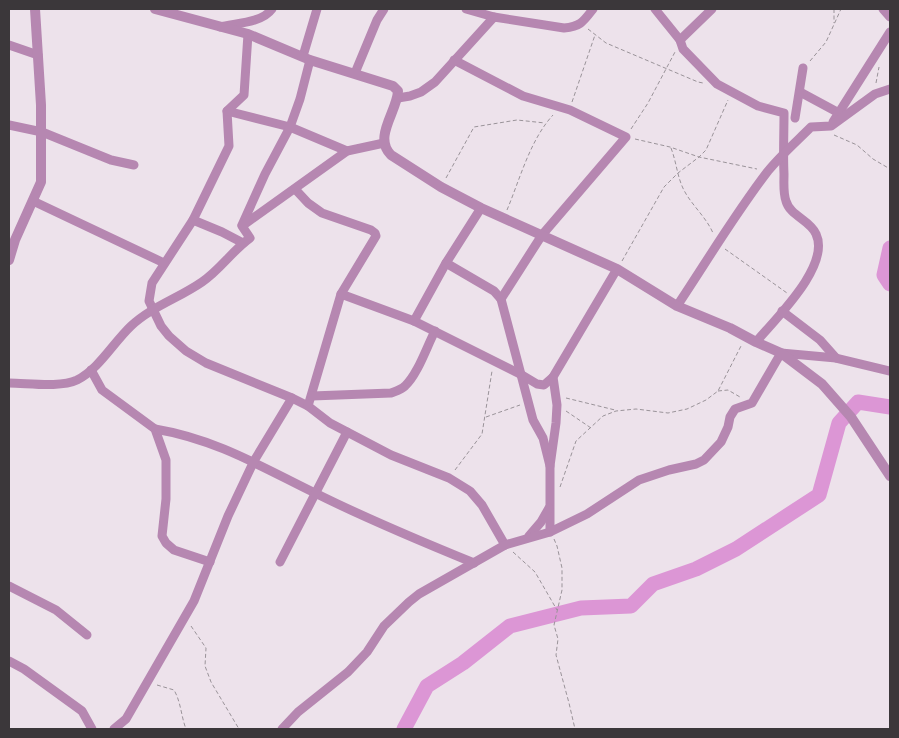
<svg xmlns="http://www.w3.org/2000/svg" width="899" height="738" font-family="Montserrat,sans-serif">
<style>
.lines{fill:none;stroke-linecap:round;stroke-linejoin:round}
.river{stroke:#dc96d5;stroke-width:15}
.path{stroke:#9a9399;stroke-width:1;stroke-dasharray:4 2.5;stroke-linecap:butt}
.minor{stroke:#b687b1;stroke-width:9}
.tertiary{stroke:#b687b1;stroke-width:10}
</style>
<rect width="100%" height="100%" fill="#ede2eb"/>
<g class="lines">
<g class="river">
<polyline points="890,248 884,275 890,284"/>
<polyline points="404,729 427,686 463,663 510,626 581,608 631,606 653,584 696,569 736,549 819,495 839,423 858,402 890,407"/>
</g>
<g class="path">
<polyline points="834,9 834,23"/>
<polyline points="588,29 606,43 698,82 703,83"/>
<polyline points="810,61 826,42 841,9"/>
<polyline points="876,83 879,67"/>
<polyline points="572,102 595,35"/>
<polyline points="631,129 648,103 675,52"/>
<polyline points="834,135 857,145 873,159 890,169"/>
<polyline points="635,139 670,147 699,157 757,169"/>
<path d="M671 148C676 161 677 174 682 186 689 203 705 215 713 233"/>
<polyline points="446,178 474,127 517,120 545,123"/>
<path d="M507 210C520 179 530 140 553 115"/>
<polyline points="725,249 787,293"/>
<polyline points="622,261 664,187 678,173 699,157 706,150 728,100"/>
<polyline points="718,391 728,390 740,397"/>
<polyline points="566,398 615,410"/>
<polyline points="566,411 591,428"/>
<polyline points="486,417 520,405"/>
<polyline points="455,470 482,434 492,371"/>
<polyline points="560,487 576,441 603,416 616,411 636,409 668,413 687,409 706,400 718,391 741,346"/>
<polyline points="554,539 557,546 562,568 562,590 554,625 558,639 556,655 569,703 575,729"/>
<polyline points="513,552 535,572 557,610"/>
<polyline points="191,626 206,648 205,666 211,682 239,729"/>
<path d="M157 685 174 690C181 702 181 716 186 729"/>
</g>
<g class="minor">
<polyline points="466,9 494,17"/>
<path d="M655 9 680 40 683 49 717 84 758 106 784 113C784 134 783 154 784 174 784 183 783 193 786 201 790 216 810 220 816 234 831 266 775 319 756 342"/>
<polyline points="883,9 890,17"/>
<path d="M220 27C236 23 262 23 272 9"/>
<polyline points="248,34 244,95 227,111 229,146 193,220 152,283 149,301 161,326 169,336 186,351 206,363 292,398 308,406 330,423 391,455 449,478 470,491 482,505 505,545"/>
<polyline points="680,40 712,9"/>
<polyline points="9,45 38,55"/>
<polyline points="303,56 317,9"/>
<polyline points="454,60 523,96 570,110 626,137 542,235 501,299 533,420 543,438 550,466"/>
<polyline points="355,73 377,20 384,9"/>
<polyline points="800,92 839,113"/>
<path d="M398 98 410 96 421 92 435 82 494 17 564 28C581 26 583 22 593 9"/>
<polyline points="227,111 290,127 347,151"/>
<polyline points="795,118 803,68"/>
<polyline points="833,122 890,32"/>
<polyline points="9,125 42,132 111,160 134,165"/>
<polyline points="295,189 308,203 322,213 371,230 375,233 376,236 341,294 308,406"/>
<polyline points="33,201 164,263"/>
<polyline points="193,220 222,232 243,243"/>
<polyline points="242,225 265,174 290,127 300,99 310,60"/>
<polyline points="446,263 494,291 501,299"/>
<polyline points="341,294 414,321 522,375 537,384 544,385 553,377"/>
<path d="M677 306C707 261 735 214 768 171 781 155 797 141 811 127L831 126 875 94 890 89"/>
<polyline points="782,311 820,340 836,358"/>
<polyline points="414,321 446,263 481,208"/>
<polyline points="91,370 102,390 155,429 166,460 166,499 162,536 166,543 174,550 210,562"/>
<path d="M9 383C28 383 60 388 77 380 99 369 113 343 131 326 151 307 179 298 202 282 220 270 232 251 250 238L242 226 347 151 384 143"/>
<path d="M312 396 391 393C396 391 401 390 405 386 418 374 427 346 435 331"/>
<path d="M155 429C215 439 260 466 313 492 365 518 420 541 474 563"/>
<polyline points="550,532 550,466 556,423 557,405 553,377 617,269"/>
<polyline points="529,536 541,522 549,508"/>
<polyline points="280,562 347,432"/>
<polyline points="9,586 56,610 87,635"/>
<polyline points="9,661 24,669 82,711 92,729"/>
<polyline points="114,729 126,719 194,601 228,516 254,461 292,398"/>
<polyline points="282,729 298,712 348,672 367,652 384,626 409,602 419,594 505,545 550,532 587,514 639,480 669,470 696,464 704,460 721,442 728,427 730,417 735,409 752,403 781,353 836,358 890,371"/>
</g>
<g class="tertiary">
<path d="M155 9 248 34 310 60 393 86 398 91C397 112 373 137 391 155L441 187 481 208 617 269 677 306 730 328 756 342 781 353 822 384 851 417 890 476"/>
<polyline points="9,260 15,240 41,182 41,105 35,9"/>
</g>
</g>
<rect width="899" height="738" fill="none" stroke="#3b373a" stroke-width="20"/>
</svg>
